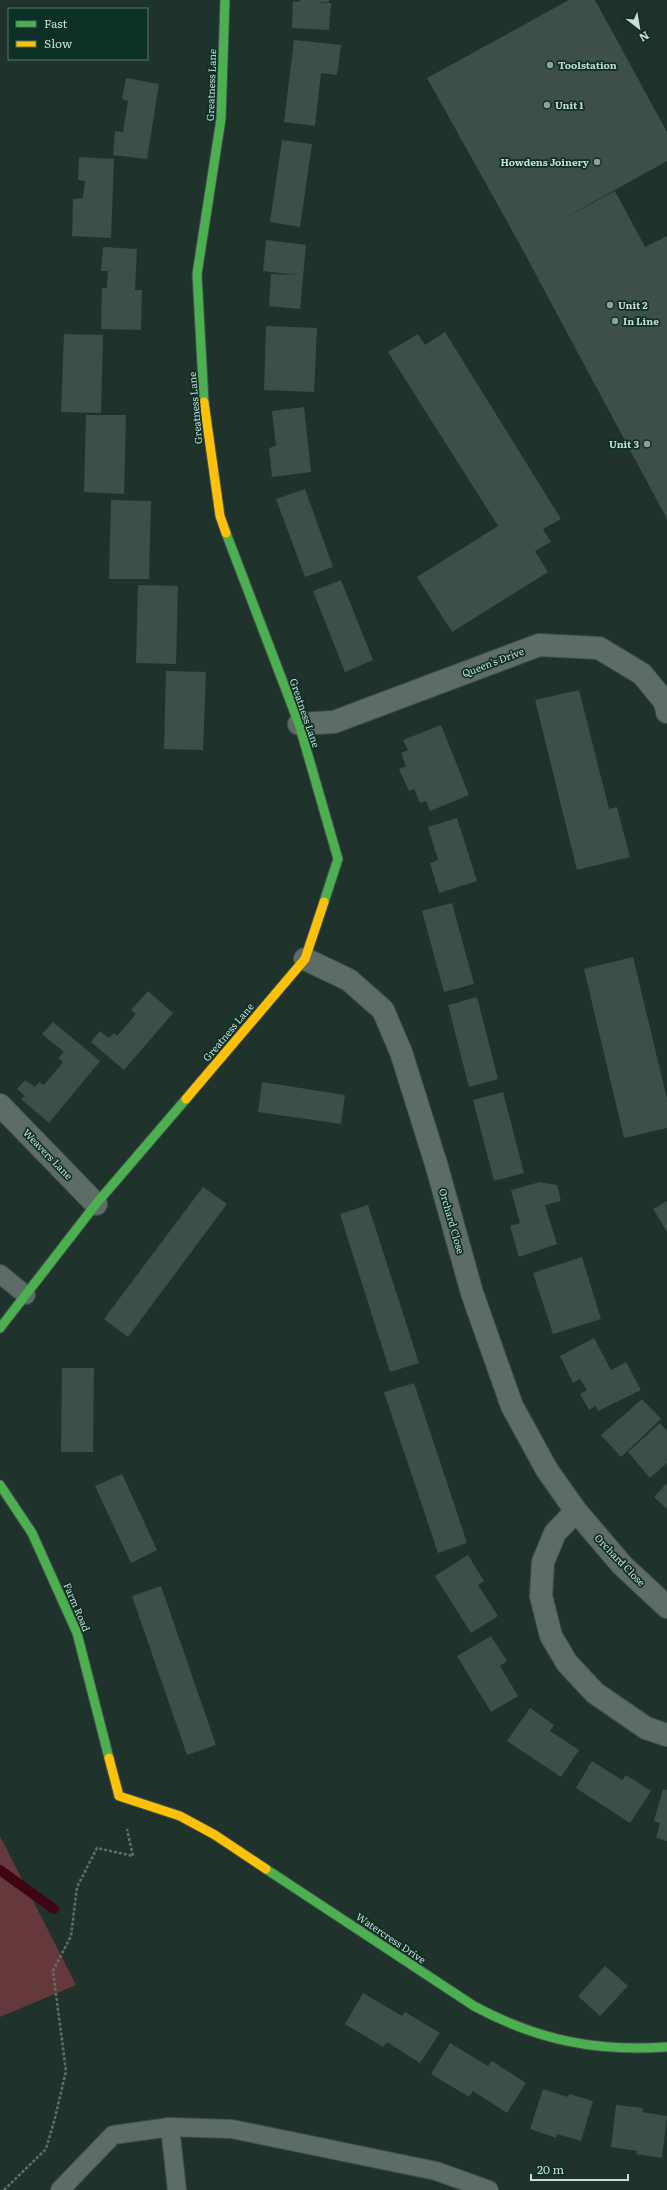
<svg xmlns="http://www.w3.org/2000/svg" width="667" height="2190" font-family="Literata,serif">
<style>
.green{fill:#65383c}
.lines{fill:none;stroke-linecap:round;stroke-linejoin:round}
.stream{stroke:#3f0511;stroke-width:10}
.building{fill:#3e4e48}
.lane-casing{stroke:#40504a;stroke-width:20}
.street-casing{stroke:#40504a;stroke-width:24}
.fast-casing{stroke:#40504a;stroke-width:11}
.slow-casing{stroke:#40504a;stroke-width:11}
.path{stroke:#616e69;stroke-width:2.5;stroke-dasharray:3 2;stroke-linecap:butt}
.lane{stroke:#5e6c67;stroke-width:18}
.street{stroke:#5e6c67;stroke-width:22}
.fast{stroke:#4caf50;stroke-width:9}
.slow{stroke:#ffc107;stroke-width:9}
.poi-dot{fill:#8fa29a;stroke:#0c3025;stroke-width:1.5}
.labels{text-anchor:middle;stroke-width:3.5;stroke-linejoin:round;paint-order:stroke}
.poi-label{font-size:10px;font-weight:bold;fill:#cbded6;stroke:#0c3025;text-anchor:start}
.street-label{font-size:10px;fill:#cbded6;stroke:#0c3025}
</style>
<rect width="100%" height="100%" fill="#1f332c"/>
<polygon class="green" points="0,1836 76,1985 0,2017"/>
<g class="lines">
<polyline class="stream" points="0,1870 54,1909"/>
</g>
<g class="building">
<polygon points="300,0 329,0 329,2 317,3 331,3 329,30 292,28 293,1 299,2"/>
<polygon points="569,0 595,0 667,132 667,161 559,221 615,191 645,247 667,236 667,519 519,243 427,78"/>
<polygon points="294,40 341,45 337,75 321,73 315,126 284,122"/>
<polygon points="126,78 159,84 147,159 113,155 115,131 123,132 128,101 122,99"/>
<polygon points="282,140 312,144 300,227 270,222"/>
<polygon points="79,157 114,159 111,238 72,236 73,199 83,198 85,181 78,180"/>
<polygon points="266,240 306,245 300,309 269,306 271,274 296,275 263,271"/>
<polygon points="103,247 137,249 135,290 142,290 141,330 101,329 102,288 107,288 108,271 101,271"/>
<polygon points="266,326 317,328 314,392 264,390"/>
<polygon points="445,332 561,519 543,529 551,542 535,551 548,572 452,632 417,577 498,526 388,352 418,334 425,345"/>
<polygon points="64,334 103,335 101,413 61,412"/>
<polygon points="304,407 311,472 272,477 269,448 276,446 272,411"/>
<polygon points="86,415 126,415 124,494 84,492"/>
<polygon points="305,489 333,567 305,577 276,499"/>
<polygon points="111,500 151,501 149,579 109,579"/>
<polygon points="341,580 373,660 345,672 313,591"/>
<polygon points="138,585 178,586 176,664 136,663"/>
<polygon points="166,671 206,672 203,750 164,749"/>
<polygon points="579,690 609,809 617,807 630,857 577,870 535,700"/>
<polygon points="441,725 469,795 430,811 426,801 420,803 414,789 409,791 399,769 406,766 401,753 408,750 403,740"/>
<polygon points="457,818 477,881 439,893 430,863 438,860 428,827"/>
<polygon points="452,903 474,984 444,992 422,911"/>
<polygon points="633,957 667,1099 667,1128 624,1138 584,969"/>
<polygon points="148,991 173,1013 124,1070 91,1042 100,1031 109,1038 114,1033 117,1036 136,1014 131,1010"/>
<polygon points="477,997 498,1079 469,1087 448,1005"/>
<polygon points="53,1022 100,1061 49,1123 21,1099 25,1096 17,1089 25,1080 35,1087 39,1082 44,1085 63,1062 58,1058 64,1052 42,1034"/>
<polygon points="262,1082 345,1095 341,1124 258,1112"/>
<polygon points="503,1092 524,1173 494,1181 473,1100"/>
<polygon points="540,1182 557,1185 561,1201 545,1205 557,1244 519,1257 510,1226 520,1223 511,1190"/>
<polygon points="203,1187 227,1204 128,1337 104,1319"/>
<polygon points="667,1201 667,1232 653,1209"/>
<polygon points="368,1205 419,1363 390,1372 340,1214"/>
<polygon points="582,1257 601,1319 553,1334 533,1273"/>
<polygon points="594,1338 611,1370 626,1362 641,1390 598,1411 596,1406 589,1410 580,1394 587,1390 580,1379 573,1383 560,1356"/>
<polygon points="62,1368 94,1368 93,1452 61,1452"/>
<polygon points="414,1383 467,1543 438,1553 384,1392"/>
<polygon points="642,1399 661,1419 621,1457 601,1435"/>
<polygon points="660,1423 667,1431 667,1463 650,1478 628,1452"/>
<polygon points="122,1474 157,1550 131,1563 95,1486"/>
<polygon points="667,1483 667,1509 654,1497"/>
<polygon points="468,1555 484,1581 478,1585 498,1616 471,1633 435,1576"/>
<polygon points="161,1586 216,1745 187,1755 132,1596"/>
<polygon points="491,1636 507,1661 500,1666 518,1696 491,1712 457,1656"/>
<polygon points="530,1708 554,1725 550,1731 579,1750 561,1777 507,1741"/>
<polygon points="592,1761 622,1780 626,1775 651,1791 630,1823 576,1788"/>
<polygon points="663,1789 667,1790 667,1841 656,1838 660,1823 654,1821"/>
<polygon points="605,1966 628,1986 600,2016 578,1996"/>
<polygon points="363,1993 402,2016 405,2012 440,2033 420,2063 387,2042 383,2047 345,2024"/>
<polygon points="450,2043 488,2066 492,2061 526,2083 507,2113 473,2091 469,2097 431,2074"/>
<polygon points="543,2089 568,2097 569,2094 593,2101 581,2141 557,2134 556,2138 530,2129"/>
<polygon points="616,2105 643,2108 642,2112 667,2116 662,2158 636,2154 637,2151 611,2147"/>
</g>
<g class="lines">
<g class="lane-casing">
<g id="lane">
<polyline points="0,1274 26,1295"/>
<polyline points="170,2127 177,2190"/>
<polyline points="60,2190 113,2135 170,2127 232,2129 436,2171 489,2190"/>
</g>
</g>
<g class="street-casing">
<g id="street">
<polyline points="299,724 334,722 539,645 599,648 642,674 665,702 667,712"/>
<polyline points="305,959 349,980 383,1010 401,1052 437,1167 472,1293 512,1406 547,1470 576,1511 622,1565 667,1607"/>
<polyline points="0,1105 96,1204"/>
<polyline points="576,1511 555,1533 543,1562 541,1596 551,1636 567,1663 595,1693 646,1728 667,1735"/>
</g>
</g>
<g class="fast-casing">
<g id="fast">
<polyline points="204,402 197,274 221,119 225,0"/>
<polyline points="226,533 299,724 338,859 324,902"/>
<polyline points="0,1328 96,1204 186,1099"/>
<polyline points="0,1485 32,1533 77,1633 109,1758"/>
<path d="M266 1869 474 2006C537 2040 596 2052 667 2047"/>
</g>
</g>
<g class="slow-casing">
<g id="slow">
<polyline points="204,402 220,516 226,533"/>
<polyline points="186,1099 305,959 324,902"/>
<polyline points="109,1758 119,1796 180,1816 215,1835 266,1869"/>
</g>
</g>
<polyline class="path" points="4,2190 46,2149 55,2118 66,2071 53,1971 71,1936 77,1887 97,1848 133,1856 127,1829"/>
<use href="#lane" class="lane"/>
<use href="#street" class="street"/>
<use href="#fast" class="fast"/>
<use href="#slow" class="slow"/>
</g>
<g class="poi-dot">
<circle cx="550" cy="65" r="4"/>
<circle cx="547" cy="105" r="4"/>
<circle cx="597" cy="162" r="4"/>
<circle cx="610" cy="305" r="4"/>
<circle cx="615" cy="321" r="4"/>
<circle cx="647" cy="444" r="4"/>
</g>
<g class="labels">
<g class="poi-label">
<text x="558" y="69">Toolstation</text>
<text x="555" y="109">Unit 1</text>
<text x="589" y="166" text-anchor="end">Howdens Joinery</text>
<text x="618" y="309">Unit 2</text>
<text x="623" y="325">In Line</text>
<text x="639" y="448" text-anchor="end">Unit 3</text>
</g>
<g class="street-label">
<text transform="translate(211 85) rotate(-88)" y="4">Greatness Lane</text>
<text transform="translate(195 408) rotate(-95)" y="4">Greatness Lane</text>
<text transform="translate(493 662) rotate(-21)" y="4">Queen's Drive</text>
<text transform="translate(305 713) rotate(71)" y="4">Greatness Lane</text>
<text transform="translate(228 1032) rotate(-50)" y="4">Greatness Lane</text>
<text transform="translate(48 1154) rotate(46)" y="4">Weavers Lane</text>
<text transform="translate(452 1221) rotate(74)" y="4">Orchard Close</text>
<text transform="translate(620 1560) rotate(46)" y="4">Orchard Close</text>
<text transform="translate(77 1607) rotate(67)" y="4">Farm Road</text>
<text transform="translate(391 1938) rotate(34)" y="4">Watercress Drive</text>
</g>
</g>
<rect x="8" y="8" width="140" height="52" fill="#0c3025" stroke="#58766c"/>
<rect x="16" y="21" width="20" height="6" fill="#4caf50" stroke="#58766c"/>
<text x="44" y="28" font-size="12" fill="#cbded6">Fast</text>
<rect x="16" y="41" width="20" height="6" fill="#ffc107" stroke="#58766c"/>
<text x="44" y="48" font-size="12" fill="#cbded6">Slow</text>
<g transform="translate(639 28) rotate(149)" stroke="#0c3025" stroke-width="3" paint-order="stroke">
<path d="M0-3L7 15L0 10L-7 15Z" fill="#cbded6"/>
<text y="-6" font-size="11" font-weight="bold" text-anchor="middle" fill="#cbded6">N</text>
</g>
<path d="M531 2174v6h97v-6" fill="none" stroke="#cbded6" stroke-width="2"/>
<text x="537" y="2174" font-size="12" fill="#cbded6" stroke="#0c3025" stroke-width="3" paint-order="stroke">20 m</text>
</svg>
